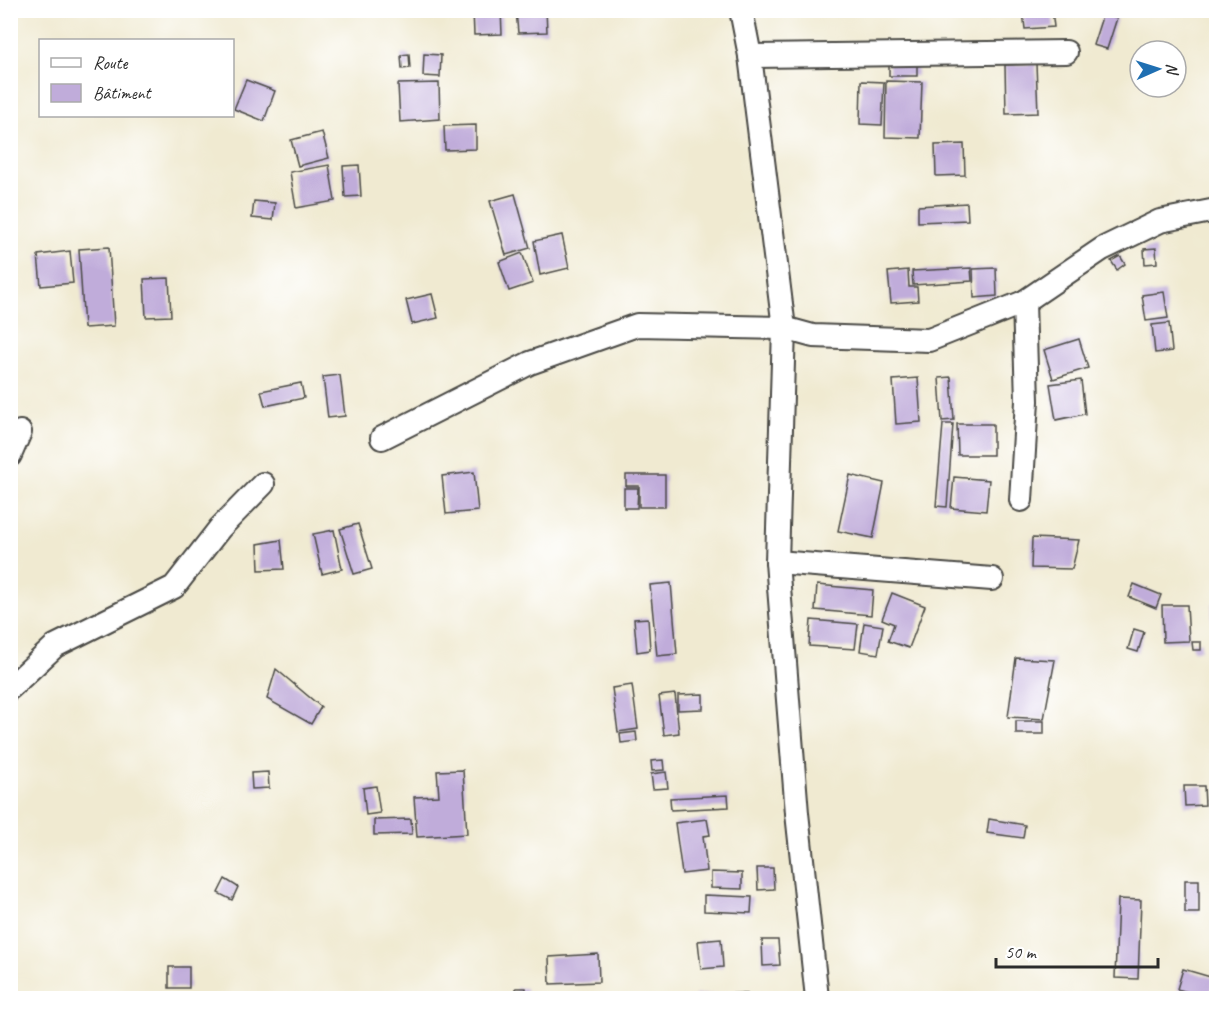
<svg xmlns="http://www.w3.org/2000/svg" width="1227" height="1009" font-family="Caveat,sans-serif">
<style>
.building{fill:#c0acda}
.lines{fill:none;stroke-linecap:round;stroke-linejoin:round}
.minor-casing{stroke:#494844;stroke-width:26}
.minor{stroke:#fff;stroke-width:22}
</style>
<rect width="100%" height="100%" fill="#fff"/>
<filter id="ink" filterUnits="userSpaceOnUse"><feTurbulence type="fractalNoise" baseFrequency=".0167" numOctaves="2"/><feDisplacementMap in="SourceGraphic" scale="12" xChannelSelector="R" yChannelSelector="G"/><feConvolveMatrix kernelMatrix="1 2 1 2 8 2 1 2 1" color-interpolation-filters="sRGB"/></filter>
<filter id="wash" filterUnits="userSpaceOnUse"><feTurbulence type="fractalNoise" baseFrequency=".008" numOctaves="4" result="noise"/><feDisplacementMap in="SourceGraphic" scale="24" xChannelSelector="R" yChannelSelector="G"/><feGaussianBlur stdDeviation="1.35" result="paint"/><feColorMatrix in="noise" values="0 0 0 0 0 0 0 0 0 0 0 0 0 0 0 0 0 1.4 0 .05"/><feComposite in="paint" operator="in"/></filter>
<g filter="url(#wash)">
<rect width="100%" height="100%" fill="#f0ead1"/>
<g id="blocks">
<g class="building">
<polygon points="473,10 501,10 502,34 474,35"/>
<polygon points="516,10 546,10 547,32 518,33"/>
<polygon points="1042,10 1052,10 1054,27 1025,29 1023,12"/>
<polygon points="1103,14 1117,18 1107,49 1093,45"/>
<polygon points="409,54 410,68 402,69 401,55"/>
<polygon points="424,54 441,55 440,77 423,76"/>
<rect x="889" y="63" width="28" height="13"/>
<polygon points="1036,64 1038,113 1006,114 1005,65"/>
<polygon points="246,80 275,91 264,121 234,109"/>
<polygon points="861,81 884,82 882,125 860,124"/>
<polygon points="886,81 922,82 920,138 885,137"/>
<polygon points="439,83 440,119 400,122 398,84"/>
<polygon points="476,125 476,149 445,150 444,126"/>
<polygon points="322,132 329,158 298,166 291,140"/>
<polygon points="964,144 965,175 936,176 935,145"/>
<polygon points="329,165 335,201 296,208 290,172"/>
<polygon points="359,165 361,196 345,197 343,166"/>
<polygon points="515,194 530,248 506,255 490,201"/>
<polygon points="254,201 275,203 273,220 252,218"/>
<polygon points="967,203 968,220 918,222 918,206"/>
<polygon points="562,235 569,268 540,275 534,241"/>
<polygon points="109,247 114,326 84,328 79,249"/>
<polygon points="1156,248 1157,263 1145,264 1144,249"/>
<polygon points="70,251 73,283 41,286 38,255"/>
<polygon points="522,253 533,283 509,291 499,262"/>
<polygon points="1120,256 1125,264 1117,270 1111,261"/>
<polygon points="971,268 972,281 913,285 912,271"/>
<polygon points="996,268 997,296 974,298 973,269"/>
<polygon points="908,270 909,287 917,287 918,301 891,303 888,272"/>
<polygon points="169,278 171,316 146,317 144,279"/>
<polygon points="1164,292 1168,318 1146,321 1142,295"/>
<polygon points="432,294 438,318 412,324 406,300"/>
<polygon points="1169,323 1172,351 1155,353 1152,325"/>
<polygon points="1079,339 1088,368 1053,379 1044,350"/>
<polygon points="340,375 345,416 328,418 323,377"/>
<polygon points="951,377 954,420 942,421 939,378"/>
<polygon points="918,378 921,422 896,424 893,380"/>
<polygon points="1081,380 1085,414 1056,420 1050,384"/>
<polygon points="301,383 304,398 265,406 261,391"/>
<polygon points="943,424 953,424 947,507 936,506"/>
<polygon points="957,424 993,424 993,455 958,455"/>
<polygon points="474,472 478,511 446,514 442,476"/>
<polygon points="626,475 665,475 665,507 639,507 639,486 626,486"/>
<polygon points="850,475 884,483 873,538 838,531"/>
<polygon points="954,477 989,480 986,511 951,508"/>
<polygon points="624,488 638,488 637,508 624,508"/>
<polygon points="358,524 372,569 354,574 340,529"/>
<polygon points="334,530 342,569 322,574 313,534"/>
<polygon points="1032,538 1079,540 1072,569 1031,568"/>
<polygon points="281,540 284,569 259,570 258,544"/>
<polygon points="671,583 677,654 657,656 650,585"/>
<polygon points="1134,584 1161,595 1156,608 1129,597"/>
<polygon points="817,585 873,590 871,615 815,610"/>
<polygon points="892,593 925,606 909,648 888,641 894,624 882,619"/>
<rect x="1212" y="604" width="4" height="19"/>
<polygon points="1162,605 1187,605 1189,641 1163,642"/>
<polygon points="648,618 650,650 637,652 634,619"/>
<polygon points="811,620 858,624 855,649 809,646"/>
<polygon points="864,623 883,626 878,654 860,651"/>
<polygon points="1134,629 1144,632 1138,652 1128,649"/>
<polygon points="1192,642 1201,642 1201,650 1193,650"/>
<polygon points="1016,658 1055,660 1044,719 1008,717"/>
<polygon points="276,669 321,707 311,724 267,699"/>
<polygon points="632,685 638,729 618,732 612,688"/>
<polygon points="675,694 679,733 664,735 659,696"/>
<polygon points="703,694 703,709 678,710 678,695"/>
<rect x="1016" y="721" width="28" height="13"/>
<polygon points="636,732 637,741 621,743 620,734"/>
<polygon points="663,760 664,770 652,771 651,761"/>
<polygon points="463,770 467,834 417,837 414,797 439,796 437,771"/>
<polygon points="268,772 269,788 252,789 251,773"/>
<polygon points="666,772 668,788 653,789 651,774"/>
<polygon points="376,786 380,813 366,815 363,788"/>
<polygon points="1184,786 1204,786 1205,805 1185,806"/>
<polygon points="728,795 729,807 671,810 670,798"/>
<polygon points="411,819 412,834 374,835 374,820"/>
<polygon points="707,819 710,835 703,836 707,871 682,874 675,823"/>
<polygon points="989,819 1025,825 1023,838 987,833"/>
<polygon points="757,868 773,868 774,889 758,890"/>
<polygon points="711,872 742,873 742,889 711,888"/>
<polygon points="225,879 238,887 232,900 218,893"/>
<rect x="1185" y="880" width="14" height="33"/>
<polygon points="704,895 752,897 751,913 704,911"/>
<polygon points="1118,899 1141,900 1138,979 1115,978"/>
<polygon points="721,939 723,967 701,969 698,941"/>
<polygon points="762,940 778,940 780,965 763,966"/>
<polygon points="598,954 599,982 550,984 549,957"/>
<rect x="169" y="967" width="20" height="21"/>
<polygon points="1183,969 1214,978 1209,998 1177,989"/>
<polygon points="516,988 526,988 526,997 517,998"/>
<polygon points="747,993 747,998 695,998 695,995"/>
<polygon points="1103,995 1103,998 1079,998 1079,997"/>
</g>
</g>
</g>
<g filter="url(#ink)">
<use href="#blocks" fill-opacity="0" stroke="#494844" stroke-width="1.5"/>
<g class="lines">
<g class="minor-casing">
<g id="minor">
<polyline points="741,10 750,56 784,328 777,562 797,813 817,998"/>
<polyline points="750,56 1066,52"/>
<polyline points="382,438 530,363 637,325 784,328 813,336 929,340 1024,302 1102,249 1160,221 1216,210"/>
<polyline points="10,455 20,432"/>
<polyline points="1021,500 1027,401 1024,302"/>
<polyline points="777,562 992,579"/>
<polyline points="10,688 55,646 174,587 220,528 263,484"/>
</g>
</g>
<use href="#minor" class="minor"/>
</g>
</g>
<rect width="1227" height="1009" fill="none" stroke="#fff" stroke-width="36"/>
<rect x="39" y="39" width="195" height="78" fill="#ffffff" stroke="#aaaaaa" stroke-width="1.5"/>
<rect x="51" y="58" width="30" height="9" fill="#ffffff" stroke="#aaaaaa" stroke-width="1.5"/>
<text x="93" y="69" font-size="18" fill="#2b2b2b">Route</text>
<rect x="51" y="84" width="30" height="18" fill="#c0acda" stroke="#aaaaaa" stroke-width="1.5"/>
<text x="93" y="99" font-size="18" fill="#2b2b2b">Bâtiment</text>
<g transform="translate(1158 69) rotate(87)"><circle r="28" fill="#ffffff" stroke="#aaaaaa" stroke-width="1.5"/>
<path d="M0-4.5L10 22L0 15L-10 22Z" fill="#1f6fb2"/>
<text y="-9" font-size="16" font-weight="bold" text-anchor="middle" fill="#2b2b2b">N</text>
</g>
<path d="M996 958v9h162v-9" fill="none" stroke="#2b2b2b" stroke-width="3"/>
<text x="1005" y="958" font-size="18" fill="#2b2b2b" stroke="#ffffff" stroke-width="4.5" paint-order="stroke">50 m</text>
</svg>
